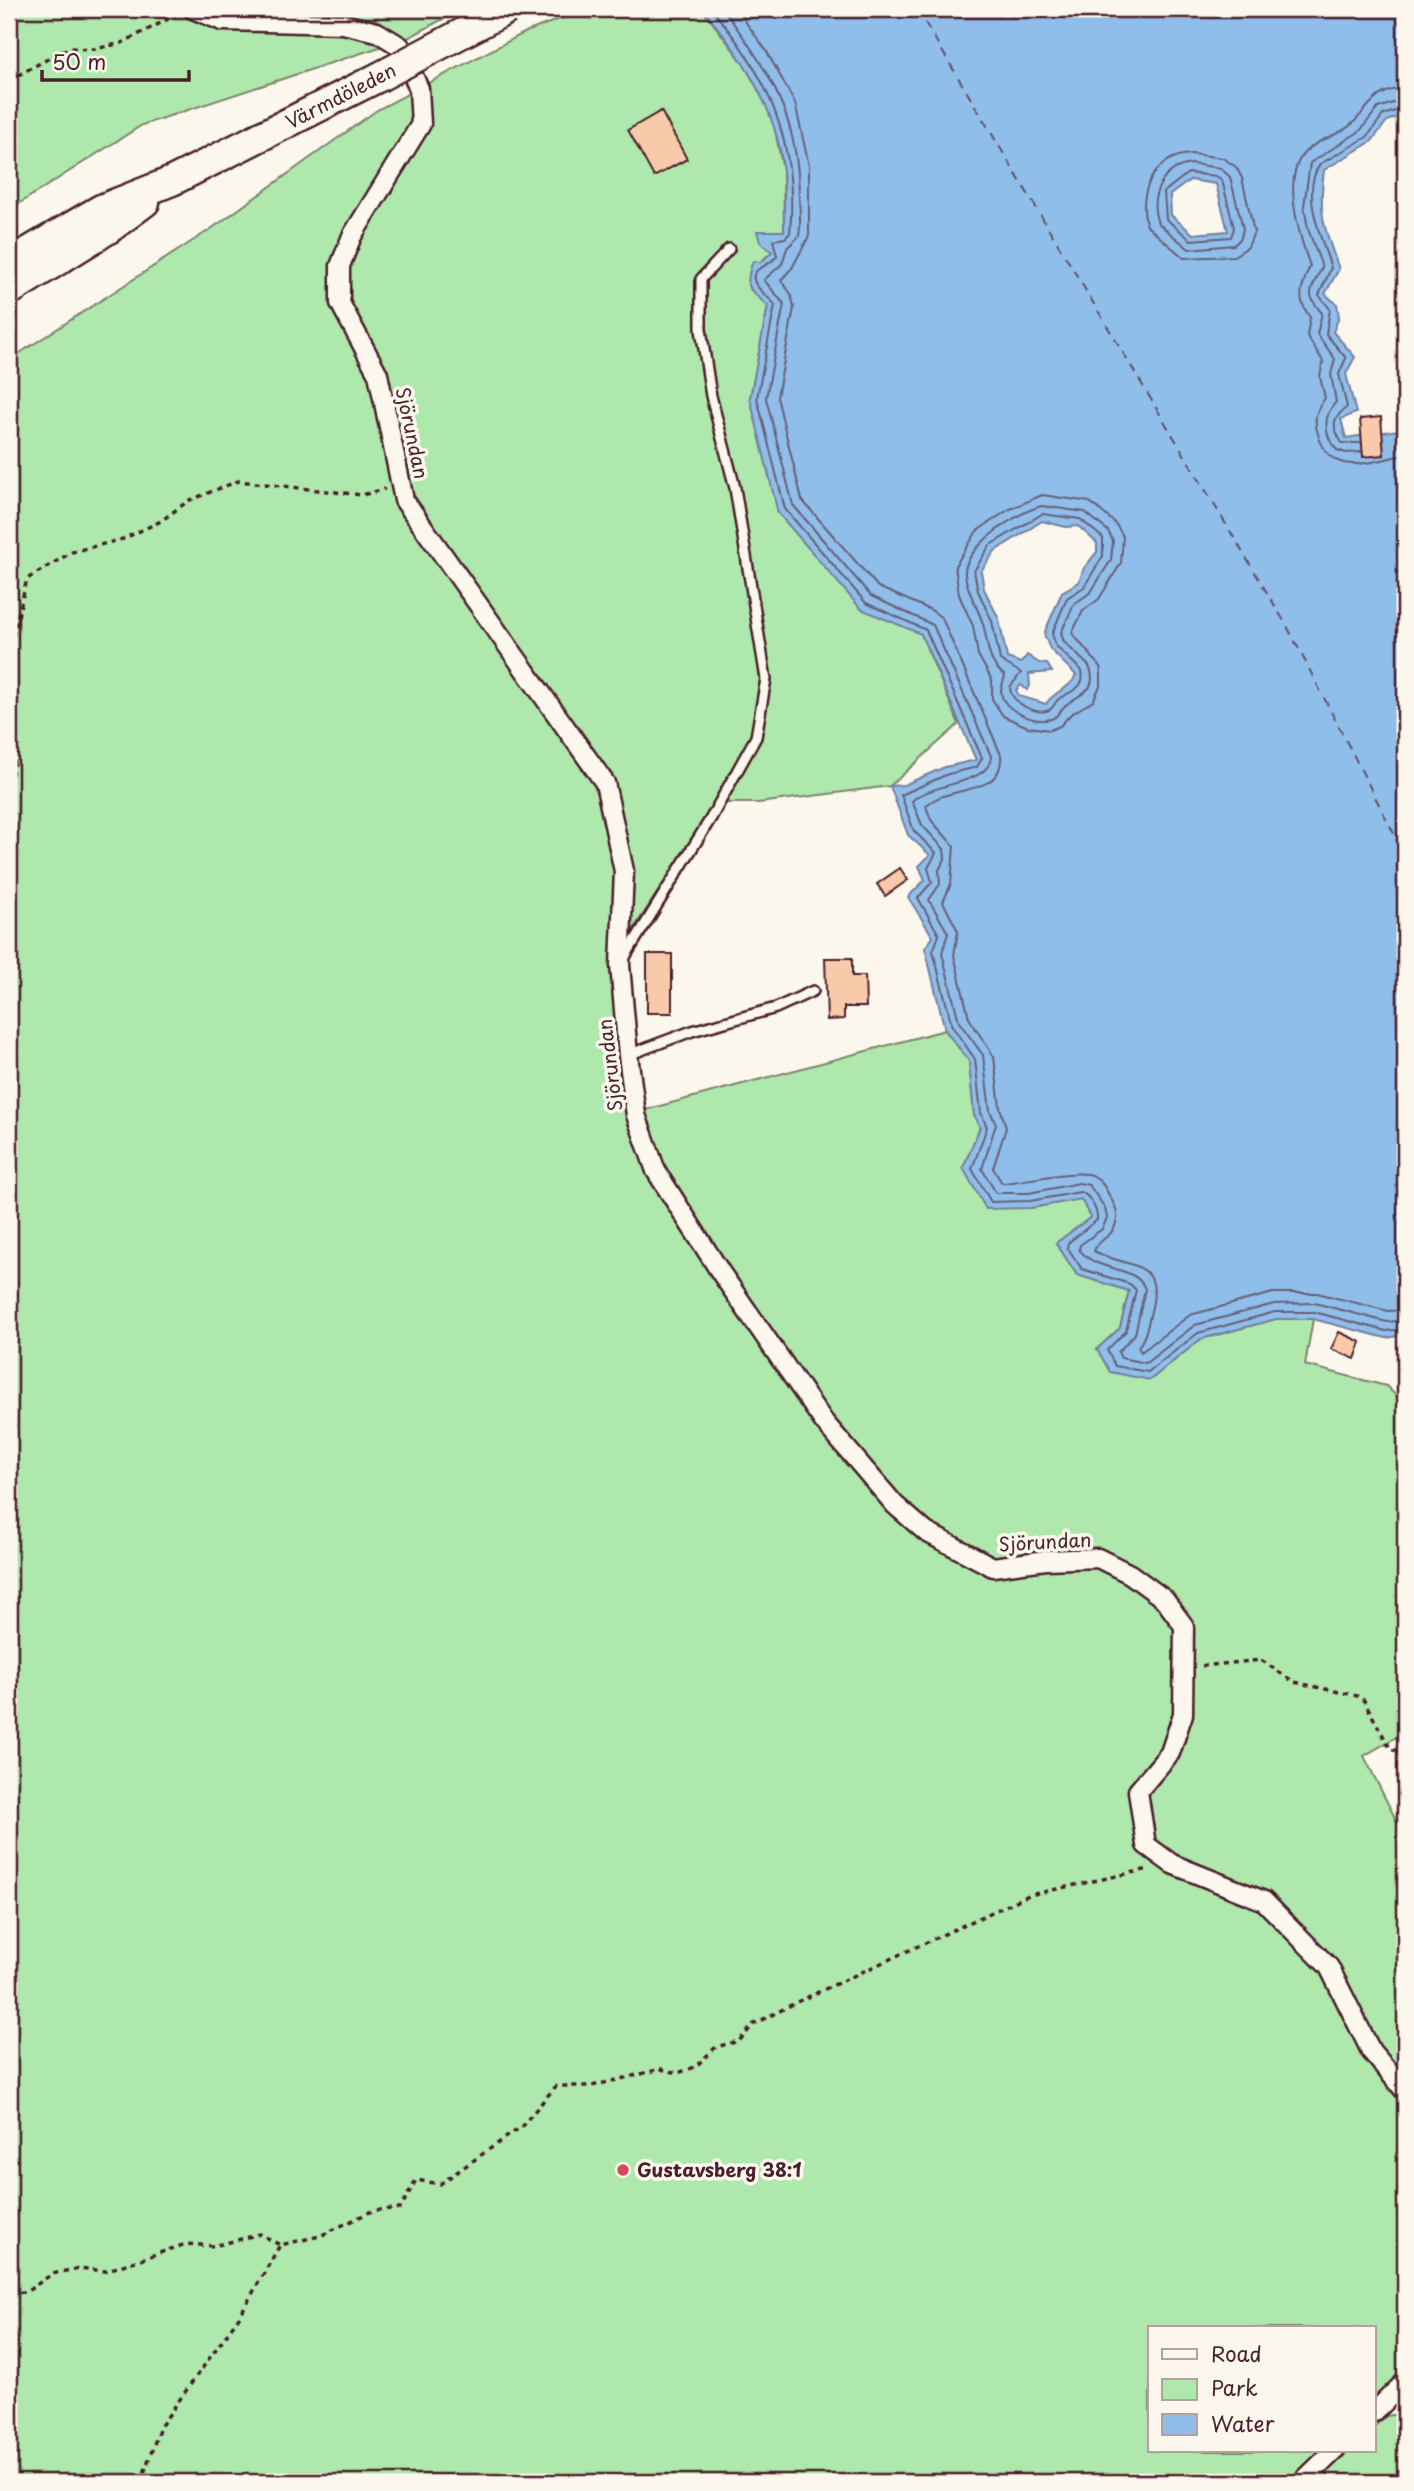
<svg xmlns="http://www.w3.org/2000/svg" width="1414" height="2491" font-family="'Playpen Sans',sans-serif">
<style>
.green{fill:#afe8ac;stroke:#7c846c;stroke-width:2}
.water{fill:#90beea;stroke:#747e9e;stroke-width:2;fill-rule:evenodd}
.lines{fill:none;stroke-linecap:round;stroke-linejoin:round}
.shore{stroke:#665f77;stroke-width:2}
.ferry{stroke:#5f4f64;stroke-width:2;stroke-dasharray:9 7;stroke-linecap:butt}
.building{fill:#f9caa9;stroke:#4a1f2b;stroke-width:2}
.lane-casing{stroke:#4a1f2b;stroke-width:14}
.street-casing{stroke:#4a1f2b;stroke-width:23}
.primary-casing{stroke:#4a1f2b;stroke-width:33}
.path{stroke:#4a1f2b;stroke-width:3.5;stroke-dasharray:5 5;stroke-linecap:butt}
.lane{stroke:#fbf7ec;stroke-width:9}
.street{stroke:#fbf7ec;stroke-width:18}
.primary{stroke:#fbf7ec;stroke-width:28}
.primary-bridge-casing{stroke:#4a1f2b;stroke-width:33;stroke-linecap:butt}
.primary-bridge{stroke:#fbf7ec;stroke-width:28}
.poi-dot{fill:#d1495b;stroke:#fbf7ec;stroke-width:2.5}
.labels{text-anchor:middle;stroke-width:7;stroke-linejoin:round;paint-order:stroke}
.street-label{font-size:19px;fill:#4a1f2b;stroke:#fbf7ec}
.poi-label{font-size:19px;font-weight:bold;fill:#4a1f2b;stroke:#fbf7ec;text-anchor:start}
</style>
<rect width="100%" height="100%" fill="#fbf7ec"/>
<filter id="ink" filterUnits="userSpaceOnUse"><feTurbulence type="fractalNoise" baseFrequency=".0143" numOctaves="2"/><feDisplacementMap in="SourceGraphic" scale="14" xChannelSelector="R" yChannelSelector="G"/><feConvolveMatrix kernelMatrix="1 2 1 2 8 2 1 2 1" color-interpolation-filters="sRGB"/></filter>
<g filter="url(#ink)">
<g class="green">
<polygon points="9,9 461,9 410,37 142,125 9,210"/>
<polygon points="585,9 702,9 744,64 772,115 783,170 784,232 772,252 760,262 750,289 768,306 750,398 921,634 959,724 890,786 758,803 716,803 615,957 630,1114 945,1030 969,1061 974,1115 980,1127 963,1168 1031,1208 1081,1199 1091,1217 1056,1243 1077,1275 1129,1291 1120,1328 1097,1349 1150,1380 1201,1339 1276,1319 1313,1319 1305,1365 1386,1386 1405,1404 1405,1494 1401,1533 1405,1536 1405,1732 1364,1756 1399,1826 1405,1825 1405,2369 1374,2398 1374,2328 1150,2328 1150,2451 1323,2451 1293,2482 9,2482 9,360 211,229 377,110 526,32"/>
<polygon points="1405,2413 1403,2482 1315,2482 1349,2451 1374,2451 1374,2427 1386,2416"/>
</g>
<path class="water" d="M702 9H1405V114L1387 121 1372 141 1324 170C1318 216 1324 227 1339 269L1325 294 1337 304 1339 317 1333 332 1355 357 1346 374 1356 413 1341 419 1346 438 1405 429V1335L1386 1338 1313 1319H1276L1201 1339 1150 1380 1110 1372 1097 1349 1120 1328 1129 1291 1077 1275 1056 1243 1091 1217 1081 1199 1031 1208 986 1209 963 1168 980 1127 974 1115 969 1061 945 1030 925 948 933 937 908 897 925 880 919 866 930 855 908 835 890 786 904 785 945 767 976 760 921 634 861 609 778 513 750 398 768 306C749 289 743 287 753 261L761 262 772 252 760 242 757 231H784C784 211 785 191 783 171 778 110 742 55 702 9ZM1190 180 1216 184 1228 231 1193 234 1171 215 1170 195ZM1042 521 1066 527 1078 526 1097 543V552L1084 568 1079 582 1062 592 1044 634 1050 649 1076 675C1070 690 1054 690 1046 704L1019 696 1016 690 1021 685 1027 690 1030 686 1029 674 1052 672 1047 664 1039 663 1027 655 1021 663 1007 658 999 619 984 589 981 571 995 551Z"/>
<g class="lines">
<g class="shore">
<path d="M711 9C769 75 798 144 790 233L785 238 773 240 777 256C771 263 766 265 759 269 742 280 770 297 775 305L757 398 785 509 866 603 926 630 982 758 977 767 948 774 901 795 914 831 936 853 928 868 932 882 918 898 939 935 933 951 952 1026 975 1059 981 1113 987 1127 972 1169 991 1202 1030 1201 1080 1192C1089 1194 1098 1210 1097 1220L1068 1243 1067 1247 1082 1269 1130 1284 1136 1290 1126 1331 1107 1350 1115 1366 1148 1372 1198 1333 1275 1312H1314L1386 1331 1405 1329"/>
<path d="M723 9C770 72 799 117 799 198 800 210 801 224 799 236L787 248 782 264 764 280 784 304 766 398 793 505 871 596 933 625 991 756C991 785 931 782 912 801L922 825 944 849 945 859 939 870 940 884 929 900 948 933 942 953 959 1022 983 1055 990 1111 996 1124 982 1169 996 1193H1029L1079 1183 1089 1185 1105 1208 1107 1218 1102 1229 1080 1245 1079 1249C1095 1273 1136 1264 1145 1289L1135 1334 1118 1352 1121 1358 1146 1363 1195 1325 1274 1304 1315 1303 1387 1322 1405 1320"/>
<path d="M736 9 766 50 795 103 809 166V236L792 268 781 280 791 294 794 308 777 397 802 500 878 587 931 610 942 618 1001 755C1004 798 947 784 926 806L931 820 954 846 951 884 943 902 958 931 954 955 969 1018 994 1057 1000 1107 1006 1128 993 1168 1002 1183C1023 1182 1079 1168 1094 1176 1102 1181 1106 1189 1110 1197 1115 1205 1119 1213 1116 1223 1113 1237 1097 1240 1094 1251 1127 1269 1165 1258 1151 1311 1148 1324 1146 1337 1138 1347L1141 1352 1190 1315 1273 1293H1317L1388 1311 1405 1310"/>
<path d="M1405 88C1375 90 1371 105 1353 123 1340 136 1319 138 1306 151 1280 176 1300 238 1310 266 1302 286 1295 298 1310 317L1307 336 1323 361 1320 377 1325 398C1316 410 1313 419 1318 434 1331 480 1369 461 1405 455"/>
<path d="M1193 154 1223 158 1236 167 1242 178 1254 232 1248 247 1234 256 1184 258 1147 226C1136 193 1155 154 1193 154Z"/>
<path d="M1192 164 1220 168 1230 177 1243 228 1241 238 1234 245 1189 249 1158 223C1148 197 1162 167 1192 164Z"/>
<polygon points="1188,173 1216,176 1222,180 1234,228 1231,237 1191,240 1166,219 1164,192"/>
<path d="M1360 443H1342C1331 425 1332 419 1347 407L1339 374 1346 358 1326 334 1330 309 1319 295 1331 268C1322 239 1300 192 1320 164L1367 137 1383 115 1405 108"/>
<path d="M1361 452 1346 453 1337 450C1323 435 1323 415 1336 402L1331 374 1335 359 1317 334 1322 313C1303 292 1312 290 1322 267L1308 229 1304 206 1310 163 1360 131 1378 108 1405 99"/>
<polygon points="1042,495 1090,502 1115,523 1123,536 1121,563 1099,599 1083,611 1072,633 1101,668 1101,684 1093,701 1071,714 1060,726 1050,730 1028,727 1003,716 992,699 992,680 978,655 973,626 959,595 955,566 977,531 1008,510"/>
<path d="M1042 506 1085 512 1108 531 1113 541 1111 560 1091 592 1074 604 1061 633 1064 642 1089 666C1101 694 1074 694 1063 708 1058 712 1058 717 1051 719 1034 724 1003 710 1001 692 1001 686 1004 681 1005 676 986 661 989 646 983 624 978 607 967 593 965 574 963 548 1020 510 1042 506Z"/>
<path d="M1042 514 1080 519 1103 538V556L1084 587 1067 598 1052 634 1056 646 1082 671C1086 688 1071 691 1060 698 1055 701 1054 708 1049 710 1035 716 1010 702 1010 687L1021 673 1000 660 992 621 978 591 974 571 990 545Z"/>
</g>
<polyline class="ferry" points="917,9 1287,626 1405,855"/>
</g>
<g class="building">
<polygon points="661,111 687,159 654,177 628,130"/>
<polygon points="1381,417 1384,455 1363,457 1360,419"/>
<polygon points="900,868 908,880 885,896 877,884"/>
<rect x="647" y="954" width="25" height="59"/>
<polygon points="825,958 852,958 852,976 865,976 866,1007 844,1007 844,1019 827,1020"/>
<polygon points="1339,1332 1361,1342 1355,1359 1331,1349"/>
</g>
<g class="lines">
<g class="lane-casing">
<g id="lane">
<polyline points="623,960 711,818 756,737 766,679 735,488 711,396 701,329 701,279 729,249"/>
<polyline points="628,1055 692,1031 776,1008 813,991"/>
</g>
</g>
<g class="street-casing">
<g id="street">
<polyline points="193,9 222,21 343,24 377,32 400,46 419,89 421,124 352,236 340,266 340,303 378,374 404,500 605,783 624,871 620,965 628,1055 636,1115 656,1171 721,1273 824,1422 895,1505 926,1532 993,1567 1046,1560 1098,1558 1130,1574 1164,1599 1184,1626 1183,1714 1170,1753 1138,1791 1146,1845 1172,1864 1264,1901 1329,1967 1371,2051 1405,2091"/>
<polyline points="1374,2412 1405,2382"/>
<polyline points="1302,2482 1334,2451"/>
</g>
</g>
<g class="primary-casing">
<g id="primary">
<polyline points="9,263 101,209 172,181 379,77"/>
<polyline points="9,291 110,228 145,202"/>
</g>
</g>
<g class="path">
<polyline points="9,80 68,48 95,49 122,43 176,15"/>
<polyline points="9,785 14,765 11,645 27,579 72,552 123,539 161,521 188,501 238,481 362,495 385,489"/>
<polyline points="1202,1666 1261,1660 1294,1682 1362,1697 1391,1750 1405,1750"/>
<polyline points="9,2293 26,2292 52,2274 79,2268 105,2271 186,2244 214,2246 260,2234 280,2245 320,2236 374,2210 400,2209 416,2180 440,2184 521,2127 556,2086 592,2086 661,2069 678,2073 695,2067 716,2047 739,2041 754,2024 799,2001 1029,1895 1149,1869"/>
<polyline points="141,2482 160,2427 239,2317 280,2245"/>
</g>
<use href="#lane" class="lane"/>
<use href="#street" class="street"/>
<use href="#primary" class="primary"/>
<g class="primary-bridge-casing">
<polyline id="primary-bridge" points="379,77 508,9"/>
</g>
<use href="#primary-bridge" class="primary-bridge"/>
</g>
</g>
<circle class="poi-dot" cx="623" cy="2170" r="7"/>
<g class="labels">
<g class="street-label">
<text transform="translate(341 96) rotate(-27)" y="7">Värmdöleden</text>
<text transform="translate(412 433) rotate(78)" y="7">Sjörundan</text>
<text transform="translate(610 1065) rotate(-97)" y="7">Sjörundan</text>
<text transform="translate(1045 1542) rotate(-3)" y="7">Sjörundan</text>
</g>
<g class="poi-label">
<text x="637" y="2177">Gustavsberg 38:1</text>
</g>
</g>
<rect width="1414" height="2491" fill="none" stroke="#fbf7ec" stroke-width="35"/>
<rect x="18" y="18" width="1379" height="2456" fill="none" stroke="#4a1f2b" stroke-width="2.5" filter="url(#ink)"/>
<rect x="1148" y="2326" width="228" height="126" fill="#fbf7ec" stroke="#b4a19f" stroke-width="2"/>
<rect x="1162" y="2349" width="35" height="10" fill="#fbf7ec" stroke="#b4a19f" stroke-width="2"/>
<text x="1211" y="2362" font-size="21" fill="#4a1f2b">Road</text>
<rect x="1162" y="2379" width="35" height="21" fill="#afe8ac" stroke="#b4a19f" stroke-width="2"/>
<text x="1211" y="2396" font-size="21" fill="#4a1f2b">Park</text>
<rect x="1162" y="2414" width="35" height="21" fill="#90beea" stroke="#b4a19f" stroke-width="2"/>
<text x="1211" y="2432" font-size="21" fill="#4a1f2b">Water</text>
<path d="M42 70v10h147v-10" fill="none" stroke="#4a1f2b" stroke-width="3.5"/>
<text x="52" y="70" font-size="21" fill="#4a1f2b" stroke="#fbf7ec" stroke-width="5" paint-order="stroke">50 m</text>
</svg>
